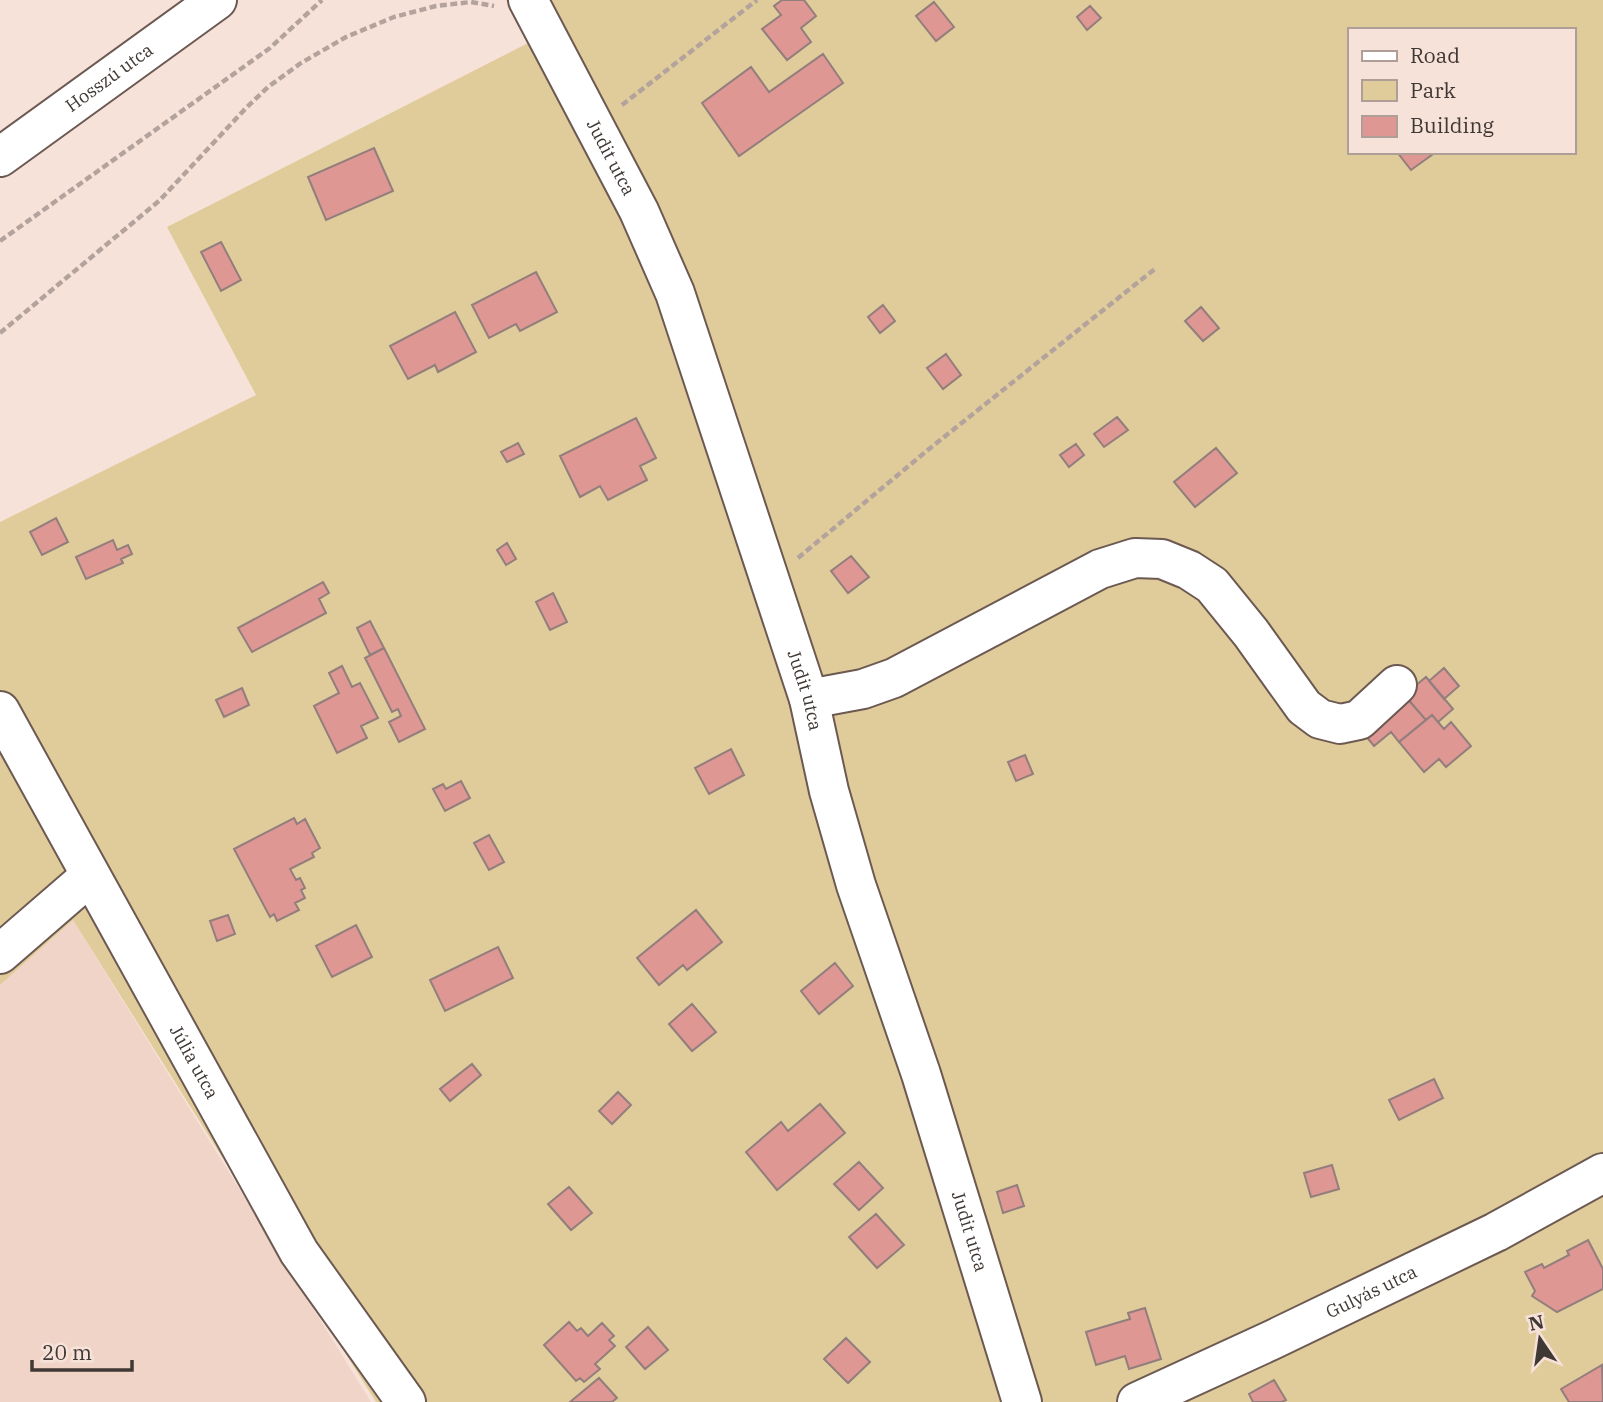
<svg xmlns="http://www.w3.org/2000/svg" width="1603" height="1402" viewBox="0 0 1603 1402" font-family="'IBM Plex Serif',serif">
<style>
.built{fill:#f0d4c8}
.green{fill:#e0cc9a;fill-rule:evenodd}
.building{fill:#de9793;stroke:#927e7c;stroke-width:2}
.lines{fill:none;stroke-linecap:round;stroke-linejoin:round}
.minor-casing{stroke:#6b5952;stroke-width:42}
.path{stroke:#b3a39c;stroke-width:4.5;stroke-dasharray:7 3.5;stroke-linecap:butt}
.minor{stroke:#fff;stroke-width:38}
.labels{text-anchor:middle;stroke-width:5;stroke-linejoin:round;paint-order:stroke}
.street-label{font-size:18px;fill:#403834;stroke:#f7e2d9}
</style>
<rect width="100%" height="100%" fill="#f7e2d9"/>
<!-- built -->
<path class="built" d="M 73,920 L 371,1402 L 0,1402 L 0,985 Z"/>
<!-- green -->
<path class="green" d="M 506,0 L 1603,0 L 1603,1402 L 376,1402 L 73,920 L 0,985 L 0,522 L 256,395 L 167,227 L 530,42 ZM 1349,30 L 1573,30 L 1573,152 L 1349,152 Z"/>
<!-- building -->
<path class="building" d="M 782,0 L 804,0 L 816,16 L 801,28 L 811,42 L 787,60 L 762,29 L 781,15 L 774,6 Z
M 934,2 L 954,27 L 936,41 L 916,16 Z
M 1090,6 L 1101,18 L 1087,30 L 1077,17 Z
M 823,54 L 843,83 L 739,156 L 702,103 L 751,67 L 769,92 Z
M 374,148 L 393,191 L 326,220 L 308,177 Z
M 1397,152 L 1436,152 L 1411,170 Z
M 221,242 L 241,280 L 221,291 L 201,252 Z
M 536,272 L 557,312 L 520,331 L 516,324 L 489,338 L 472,305 Z
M 883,305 L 895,321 L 880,333 L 868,317 Z
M 1201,307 L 1219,328 L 1203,341 L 1185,321 Z
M 455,312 L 476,352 L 438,372 L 435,365 L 408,379 L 390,346 Z
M 946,354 L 961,375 L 943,389 L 927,368 Z
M 1117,417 L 1128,430 L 1104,447 L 1094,434 Z
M 636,418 L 656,458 L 640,466 L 647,480 L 608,500 L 600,486 L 580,497 L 560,456 Z
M 518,443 L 524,454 L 507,462 L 501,452 Z
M 1076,444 L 1084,455 L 1069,467 L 1060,455 Z
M 1216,448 L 1237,473 L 1195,507 L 1174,482 Z
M 56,518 L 68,542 L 42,555 L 30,532 Z
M 113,540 L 117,550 L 128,545 L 132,554 L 121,559 L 123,563 L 86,579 L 76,557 Z
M 507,543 L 516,559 L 506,565 L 497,550 Z
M 851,556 L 869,577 L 848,593 L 831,571 Z
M 323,582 L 329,593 L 319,599 L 326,613 L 252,652 L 238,628 Z
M 553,593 L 567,622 L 550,630 L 536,602 Z
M 370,621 L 384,648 L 370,655 L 357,628 Z
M 384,648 L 425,729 L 399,742 L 389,722 L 401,716 L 398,709 L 392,712 L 365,658 Z
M 342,666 L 352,687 L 360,683 L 378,718 L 361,726 L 367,738 L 337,753 L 314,706 L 339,693 L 329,673 Z
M 1444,668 L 1459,686 L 1444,699 L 1429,681 Z
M 1426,677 L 1453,709 L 1438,722 L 1432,715 L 1426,720 L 1404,695 Z
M 242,688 L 249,705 L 224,717 L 216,700 Z
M 1407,698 L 1426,720 L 1399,742 L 1391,732 L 1374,746 L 1361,730 Z
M 1432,715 L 1444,729 L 1451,722 L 1471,746 L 1446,767 L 1439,759 L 1424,772 L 1399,742 Z
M 731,749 L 744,775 L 709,794 L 695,768 Z
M 1025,755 L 1033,774 L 1016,781 L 1008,762 Z
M 461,781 L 470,798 L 445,811 L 433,789 L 443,784 L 446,789 Z
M 294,818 L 297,824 L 305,819 L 320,848 L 312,853 L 314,857 L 290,869 L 296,880 L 300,878 L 305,888 L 301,890 L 305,898 L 295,903 L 299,910 L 277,921 L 274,914 L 270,917 L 234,849 Z
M 489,835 L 504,862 L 489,870 L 474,843 Z
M 696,910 L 722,942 L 687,970 L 683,965 L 659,985 L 637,958 Z
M 228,915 L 235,934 L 217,941 L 210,921 Z
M 356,925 L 372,957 L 332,977 L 316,946 Z
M 498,947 L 513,978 L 445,1011 L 430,980 Z
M 835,963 L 853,986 L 819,1014 L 801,991 Z
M 692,1004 L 716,1032 L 692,1051 L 669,1024 Z
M 472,1064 L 481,1075 L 450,1101 L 440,1089 Z
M 1434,1079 L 1443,1098 L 1399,1120 L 1389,1100 Z
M 618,1092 L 631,1105 L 612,1124 L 599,1111 Z
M 820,1104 L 845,1133 L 777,1190 L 746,1152 L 781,1122 L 788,1131 Z
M 859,1162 L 883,1188 L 859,1210 L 834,1184 Z
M 1332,1165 L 1339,1189 L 1311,1197 L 1304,1173 Z
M 1017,1185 L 1024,1206 L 1003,1213 L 997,1192 Z
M 569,1187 L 592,1213 L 571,1230 L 548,1204 Z
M 876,1214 L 904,1245 L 877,1268 L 849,1237 Z
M 1588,1240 L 1603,1269 L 1603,1289 L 1557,1312 L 1532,1296 L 1535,1291 L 1525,1272 L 1542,1264 L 1544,1268 L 1569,1255 L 1567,1251 Z
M 1145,1308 L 1161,1359 L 1129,1369 L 1125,1356 L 1096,1365 L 1086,1332 L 1130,1319 L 1128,1313 Z
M 569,1322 L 577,1331 L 581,1328 L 588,1336 L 602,1323 L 614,1336 L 609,1340 L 615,1346 L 595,1364 L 600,1369 L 584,1382 L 580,1378 L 576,1381 L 544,1345 Z
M 648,1327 L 668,1350 L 645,1369 L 626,1347 Z
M 846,1338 L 870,1362 L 848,1383 L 824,1359 Z
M 1602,1365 L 1603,1402 L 1569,1402 L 1561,1389 Z
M 599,1378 L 617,1398 L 612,1402 L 570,1402 Z
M 1274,1380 L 1286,1400 L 1282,1402 L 1253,1402 L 1249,1394 Z"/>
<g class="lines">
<!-- minor casing -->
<g class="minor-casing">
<g id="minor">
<path id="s1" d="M 528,0 L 639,211 L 675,293 L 809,699 L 829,791 L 856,885 L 921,1074 L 1022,1402"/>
<path id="s2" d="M 0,157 L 217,0"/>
<path d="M 809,699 L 863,689 L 894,678 L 1100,569 L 1135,558 L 1162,559 L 1189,570 L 1212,585 L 1251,633 L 1304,707 L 1320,719 L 1340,724 L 1359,720 L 1397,685"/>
<path id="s3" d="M 0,711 L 299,1252 L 406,1402"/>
<path d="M 0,954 L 90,876"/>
<path id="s4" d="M 1137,1402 L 1272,1340 L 1496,1232 L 1603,1173"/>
</g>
</g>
<!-- path -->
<path class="path" d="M 622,105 L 757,0
M 0,241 L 270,48 L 322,0
M 0,333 L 159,201 L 247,107 L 268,87 L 301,63 L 346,37 L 394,17 L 436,6 L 471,2 L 494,6
M 798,558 L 929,449 L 1156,268"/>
<!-- minor -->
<use href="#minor" class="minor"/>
</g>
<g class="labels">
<!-- street labels -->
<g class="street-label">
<text dy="6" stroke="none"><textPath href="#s2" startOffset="135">Hosszú utca</textPath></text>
<text dy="6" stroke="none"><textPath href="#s1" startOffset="178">Judit utca</textPath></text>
<text dy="6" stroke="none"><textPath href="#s1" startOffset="746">Judit utca</textPath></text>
<text dy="6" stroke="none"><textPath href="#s3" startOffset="401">Júlia utca</textPath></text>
<text dy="6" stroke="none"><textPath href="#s1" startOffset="1312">Judit utca</textPath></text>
<text dy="6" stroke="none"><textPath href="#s4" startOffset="259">Gulyás utca</textPath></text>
</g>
</g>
<!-- legend -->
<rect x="1348" y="28" width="228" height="126" fill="#f7e2d9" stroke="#ae9e97" stroke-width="2"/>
<rect x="1362" y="51" width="35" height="10" fill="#ffffff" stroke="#ae9e97" stroke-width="2"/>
<text x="1410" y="63" font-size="21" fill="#403834">Road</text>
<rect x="1362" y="80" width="35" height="21" fill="#e0cc9a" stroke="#ae9e97" stroke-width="2"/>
<text x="1410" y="98" font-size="21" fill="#403834">Park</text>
<rect x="1362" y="116" width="35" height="21" fill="#de9793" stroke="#ae9e97" stroke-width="2"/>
<text x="1410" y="133" font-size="21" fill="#403834">Building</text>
<!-- north arrow -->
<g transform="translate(1540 1339) rotate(347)" stroke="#f7e2d9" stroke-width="5" paint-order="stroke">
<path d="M0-5L12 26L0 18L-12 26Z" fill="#403834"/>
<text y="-10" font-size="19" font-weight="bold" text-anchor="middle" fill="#403834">N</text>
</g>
<!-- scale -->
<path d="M32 1360v10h100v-10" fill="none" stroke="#403834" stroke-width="3.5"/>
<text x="42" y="1360" font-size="21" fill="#403834" stroke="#f7e2d9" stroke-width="5" paint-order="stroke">20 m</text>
</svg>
